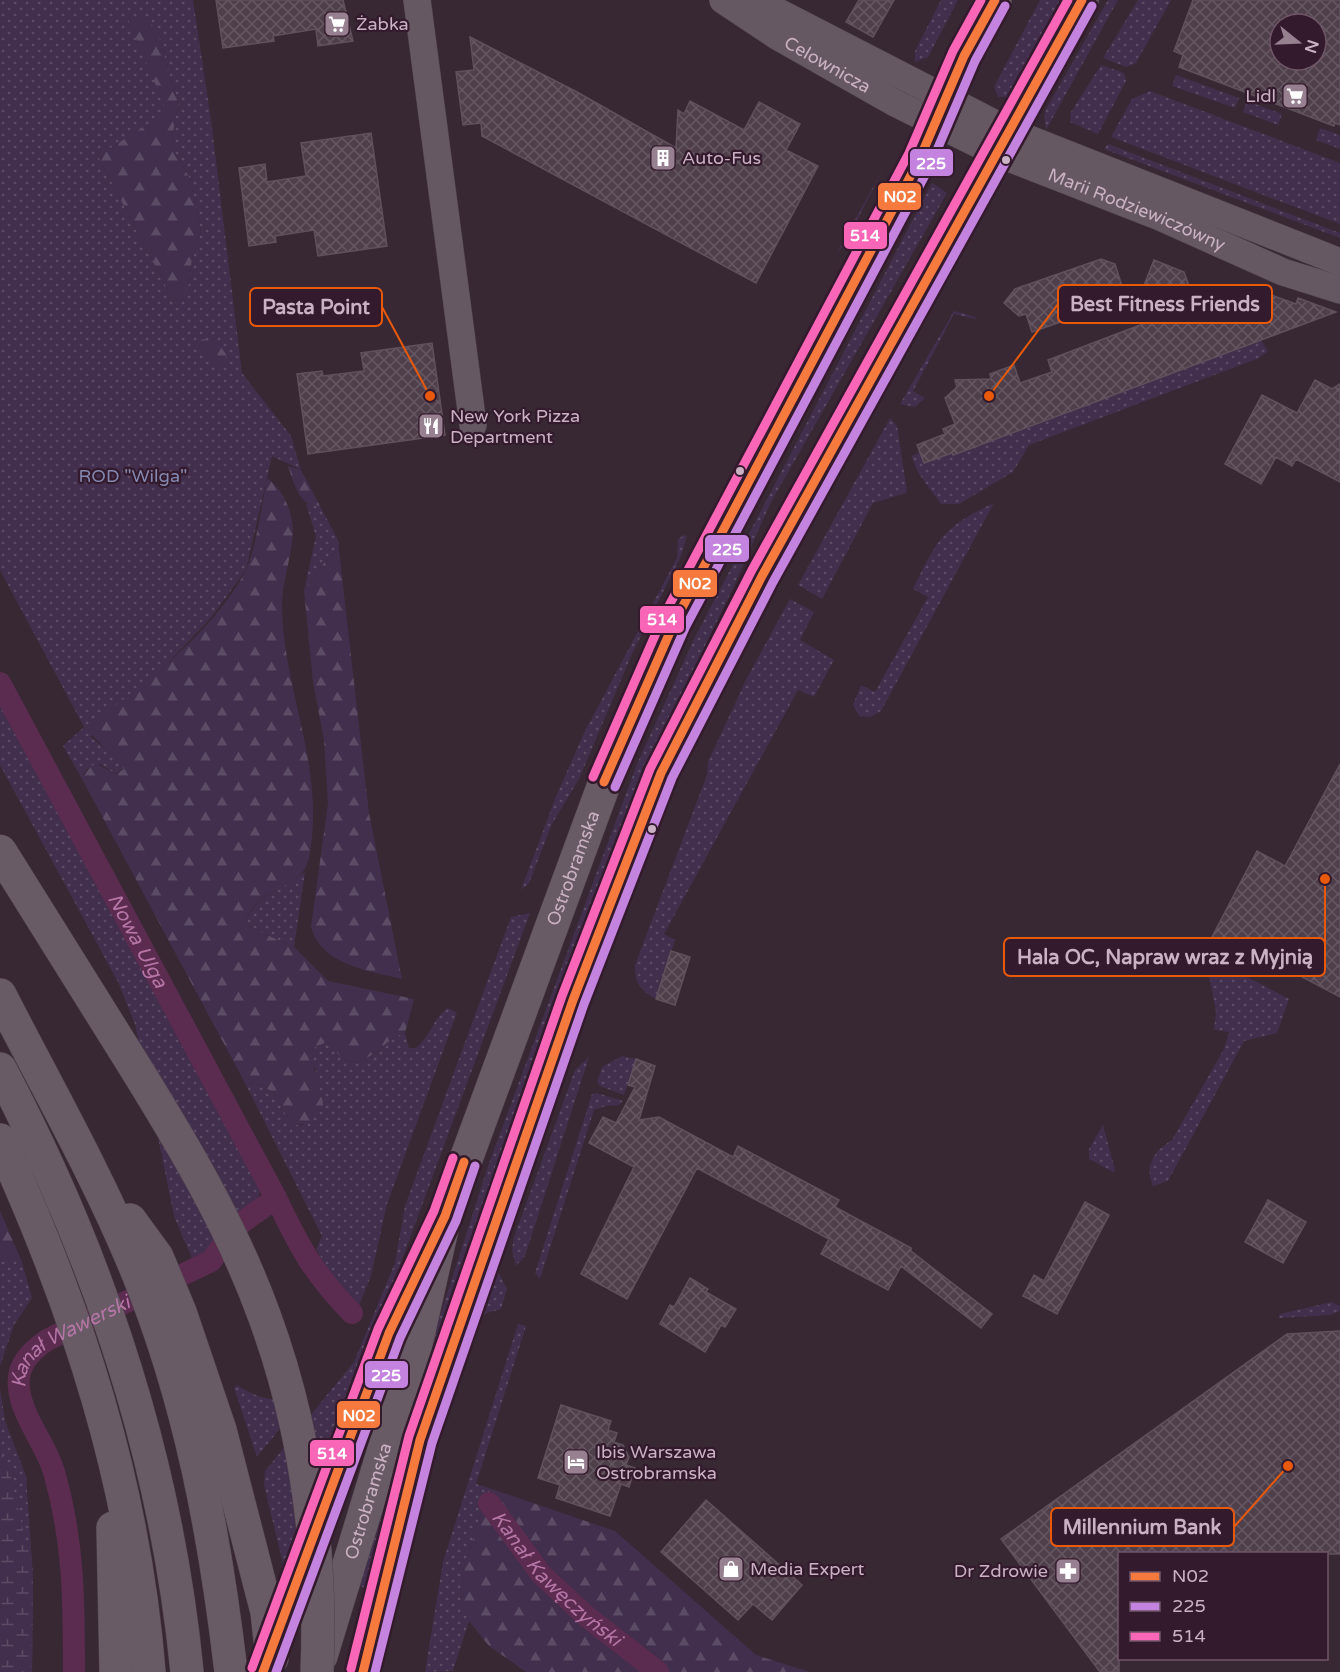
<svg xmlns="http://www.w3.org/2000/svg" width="1340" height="1672" viewBox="0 0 1340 1672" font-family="'Varela Round',sans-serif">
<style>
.grass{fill:url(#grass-dots);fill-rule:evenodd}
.forest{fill:url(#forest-firs)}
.wetland{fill:url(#wetland-marsh)}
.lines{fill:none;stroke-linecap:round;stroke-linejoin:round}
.canal{stroke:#5b2c4f;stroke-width:22}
.building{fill:url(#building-cross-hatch);stroke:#60505b;stroke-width:1.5;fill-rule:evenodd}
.minor-casing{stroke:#51444d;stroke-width:28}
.major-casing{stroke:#52434d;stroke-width:34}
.minor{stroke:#665862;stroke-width:27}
.major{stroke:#685b65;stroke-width:33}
.major-bridge-casing{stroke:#52434d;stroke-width:34;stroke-linecap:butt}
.major-bridge{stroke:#685b65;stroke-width:33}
.bus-1-casing{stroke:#341a2d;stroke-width:14}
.bus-2-casing{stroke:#341a2d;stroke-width:14}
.bus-3-casing{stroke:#341a2d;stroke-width:14}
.bus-1{stroke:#f6793e;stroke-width:9}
.bus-2{stroke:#c483df;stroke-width:9}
.bus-3{stroke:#fa66b7;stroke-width:9}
.bus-dot{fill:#cab1c3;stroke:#341a2d;stroke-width:2}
.labels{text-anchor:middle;stroke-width:4.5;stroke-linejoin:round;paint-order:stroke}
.poi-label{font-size:18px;fill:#cab1c3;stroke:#341a2d;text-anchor:start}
.street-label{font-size:18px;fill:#cab1c3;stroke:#341a2d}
.park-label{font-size:18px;fill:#8489b1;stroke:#341a2d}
.water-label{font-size:20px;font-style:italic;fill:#b575a6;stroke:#341a2d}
.leader{fill:none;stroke:#e8590c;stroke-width:2}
.callout-dot{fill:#e8590c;stroke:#341a2d;stroke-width:2}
.callout{fill:#341a2d;stroke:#e8590c;stroke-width:2}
.callout-label{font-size:20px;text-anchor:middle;font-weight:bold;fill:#cab1c3}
.line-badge{stroke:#341a2d;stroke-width:2}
.badge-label{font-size:16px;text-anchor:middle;font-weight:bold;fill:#fff}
</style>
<defs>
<pattern id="grass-dots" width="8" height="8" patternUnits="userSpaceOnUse" patternTransform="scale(1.5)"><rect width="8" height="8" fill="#412f4d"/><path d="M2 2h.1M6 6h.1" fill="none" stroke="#5b4b65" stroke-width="1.8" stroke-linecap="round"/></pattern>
<pattern id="forest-firs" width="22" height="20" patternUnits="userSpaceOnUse" patternTransform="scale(1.5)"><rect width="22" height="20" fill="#412f4d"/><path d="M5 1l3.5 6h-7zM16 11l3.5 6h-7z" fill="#5b4b65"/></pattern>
<pattern id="wetland-marsh" width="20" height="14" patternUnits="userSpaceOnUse" patternTransform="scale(1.5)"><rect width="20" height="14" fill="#412f4d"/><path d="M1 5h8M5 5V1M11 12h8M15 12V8" fill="none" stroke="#5b4b65"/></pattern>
<pattern id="building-cross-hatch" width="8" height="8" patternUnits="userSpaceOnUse" patternTransform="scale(1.5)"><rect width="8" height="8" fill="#4e3f4a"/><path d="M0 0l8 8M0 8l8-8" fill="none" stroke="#665862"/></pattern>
</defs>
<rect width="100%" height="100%" fill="#382834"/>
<!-- grass -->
<path class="grass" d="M 0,0 L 193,0 L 211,120 L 242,373 L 291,436 L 301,470 L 272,456 L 246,570 L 210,619 L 165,666 L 91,737 L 120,761 L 124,768 L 116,774 L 100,764 L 87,769 L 81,777 L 63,746 L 84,727 L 0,570 ZM 158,34 L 178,103 L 172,139 L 174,151 L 190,179 L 201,231 L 192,259 L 188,288 L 177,308 L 98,156 L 168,112 Z
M 941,0 L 958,0 L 928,57 L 915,62 L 915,51 Z
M 1040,0 L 1068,0 L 1011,97 L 998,97 L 994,87 Z
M 1108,0 L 1118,0 L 1046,130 L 1044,116 L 1046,109 Z
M 1138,0 L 1171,0 L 1136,63 L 1126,67 L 1103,58 Z
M 1101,65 L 1124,73 L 1126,81 L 1098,134 L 1070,122 L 1071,112 Z
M 1176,75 L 1239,98 L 1235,108 L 1172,86 Z
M 1150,91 L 1340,163 L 1340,224 L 1111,137 L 1132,99 Z
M 1247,101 L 1282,114 L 1278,125 L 1243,112 Z
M 1320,128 L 1340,135 L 1340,149 L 1316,140 Z
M 1108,144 L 1340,233 L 1340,238 L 1104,149 Z
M 885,165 L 847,240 L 836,255 Z
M 932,183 L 947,193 L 770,504 L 732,590 L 659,741 L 369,1589 L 360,1586 L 405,1439 L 401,1437 L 489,1163 L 637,764 L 694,639 Z
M 954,311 L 976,317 L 975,319 L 954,314 L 913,391 L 925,398 L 915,407 L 900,404 Z
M 1261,340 L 1268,351 L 1259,358 L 1029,445 L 1013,472 L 959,504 L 941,504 L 919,474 L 911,456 L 927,450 L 931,461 Z
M 890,418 L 897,426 L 907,491 L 906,493 L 873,503 L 822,599 L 798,585 Z
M 994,503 L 881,711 L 870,717 L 859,716 L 853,705 L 861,685 L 875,692 L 928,597 L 913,589 C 938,538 943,527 994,503 Z
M 306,504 L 320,506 L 338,540 L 339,551 L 329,556 L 304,591 L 316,536 Z
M 684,535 L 687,536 L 681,556 L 632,654 L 579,779 L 552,824 L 529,883 L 521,890 L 555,799 L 584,733 L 677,558 L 678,539 Z
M 790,599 L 814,612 L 800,640 L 834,660 L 814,697 L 798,690 L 664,934 L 675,940 L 656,999 C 641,991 634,983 635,965 L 707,775 L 708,762 L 746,680 Z
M 0,698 L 170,1023 L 236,1145 L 262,1186 C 257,1211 215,1250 193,1261 L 174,1216 L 135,1024 L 118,982 L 0,765 Z
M 305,872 L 294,947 L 251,928 L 245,919 L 259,901 Z
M 530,913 L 363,1365 L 358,1363 L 284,1568 L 264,1485 L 265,1471 L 354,1362 L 395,1263 L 405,1206 L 511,917 Z
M 1205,955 L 1289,999 L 1277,1033 L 1244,1041 L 1168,1181 L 1153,1186 C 1144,1165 1154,1151 1172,1140 L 1224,1049 L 1229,1032 L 1214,1030 L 1216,1012 Z
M 448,1008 L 457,1013 L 387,1204 L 371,1276 L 358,1308 L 338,1287 L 316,1249 L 322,1236 L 245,1083 C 279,1084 275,1104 294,1125 L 303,1125 L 316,1070 L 310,1059 L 313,1048 L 327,1042 C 335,1047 339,1057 347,1061 C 368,1069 386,1037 405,1033 L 409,1048 L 416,1048 C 431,1036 434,1016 448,1008 Z
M 622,1056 L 636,1059 L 624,1095 L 600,1086 L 597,1082 L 602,1067 Z
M 589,1057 L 525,1256 L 516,1266 L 512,1250 L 514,1237 L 575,1070 Z
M 597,1093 L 623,1101 L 619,1105 L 606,1106 L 594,1110 L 540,1279 L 535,1273 L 592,1094 Z
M 1103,1125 L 1115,1170 L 1113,1172 L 1089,1159 L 1089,1149 Z
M 0,1262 L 22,1262 L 32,1298 L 14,1325 L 0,1366 Z
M 494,1264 L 507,1289 L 501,1309 L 487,1313 L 478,1320 Z
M 1332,1302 L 1340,1306 L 1340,1311 L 1330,1315 L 1279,1318 L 1279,1315 L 1284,1313 Z
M 518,1324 L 526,1326 L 476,1484 L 489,1488 L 463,1570 L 461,1604 L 469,1621 L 453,1670 L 455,1671 L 425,1672 L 443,1562 Z
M 237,1385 C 264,1402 276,1402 306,1396 L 257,1457 L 234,1388 Z
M 0,1388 L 5,1421 L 26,1476 L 33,1575 L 32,1672 L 0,1672 Z"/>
<!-- forest -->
<path class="forest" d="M 127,17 L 149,21 L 158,34 L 178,103 L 172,139 L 174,151 L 190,179 L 201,231 L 192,259 L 188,288 L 177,308 L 98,156 L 167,112 Z
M 204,339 L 219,345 L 226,354 L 225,365 L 218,373 L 196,342 Z
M 288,466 L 301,470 L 320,506 C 299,508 294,482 288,466 Z
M 267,478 C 286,491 296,520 292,543 C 289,564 281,589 282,611 C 285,695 326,771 309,858 C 304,883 276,887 259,901 C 254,906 249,913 245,919 L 251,928 L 294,947 L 328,981 L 414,999 L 405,1033 C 386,1037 367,1069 347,1061 C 338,1057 335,1047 327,1042 L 313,1048 C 309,1063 321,1086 323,1105 C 315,1117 310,1125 294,1125 C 275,1104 279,1084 245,1083 L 81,777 L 95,763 L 116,774 L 124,769 L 85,727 C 140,689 213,632 245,572 C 256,550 262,503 267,478 Z
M 339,551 L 369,813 L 402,979 C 369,971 321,965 311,927 L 328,803 L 324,740 L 313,682 L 304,591 L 329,556 Z
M 0,1211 L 22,1262 L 0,1262 Z
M 489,1488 L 615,1531 L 756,1655 L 810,1672 L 526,1672 L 489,1646 L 469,1621 L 461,1604 L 463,1570 Z"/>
<!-- wetland -->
<path class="wetland" d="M 0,1451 L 10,1472 L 33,1575 L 32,1672 L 0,1672 Z"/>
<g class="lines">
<!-- canal -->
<g class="canal">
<path id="s1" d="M 0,683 L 276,1198 C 300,1248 313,1273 352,1313"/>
<path id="s2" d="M 489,1503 L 541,1574 L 586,1616 L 658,1672"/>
<path id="s3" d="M 74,1672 C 74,1601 74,1542 54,1472 C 46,1444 22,1418 19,1388 C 16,1366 30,1352 47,1340 L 211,1261 L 237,1226 L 276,1198"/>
</g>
</g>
<!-- building -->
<path class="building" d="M 216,0 L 343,0 L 353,41 L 318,46 L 316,29 L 273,36 L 274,41 L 223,48 Z
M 859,0 L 894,0 L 873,37 L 846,22 Z
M 1193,0 L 1340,0 L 1340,125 L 1335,123 L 1334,126 L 1179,67 L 1183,55 L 1174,51 ZM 1280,24 L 1316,24 L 1316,60 L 1280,60 Z
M 470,37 L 577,92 L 676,148 L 678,110 L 684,114 L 690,101 L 744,130 L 759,102 L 800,124 L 786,150 L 818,166 L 756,283 L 482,136 L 481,123 L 463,125 L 456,72 L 474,70 Z
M 371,133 L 387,246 L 318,256 L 314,230 L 275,236 L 276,242 L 249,246 L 239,168 L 265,164 L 267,182 L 306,176 L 301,143 Z
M 1101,259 L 1115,264 L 1126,299 L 1032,332 L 1026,314 L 1019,316 L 1004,303 L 1015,289 Z
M 1154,260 L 1184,272 L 1196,305 L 1238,291 L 1243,293 L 1255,289 L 1296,304 L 1298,298 L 1336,312 L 953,455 L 952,453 L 924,463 L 917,445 L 945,434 L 943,429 L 955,424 L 945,398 L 957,387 L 955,380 L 991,379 L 990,374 L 1014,365 L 1020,383 L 1052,372 L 1048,360 L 1164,316 L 1154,289 L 1141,293 Z
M 432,343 L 445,435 L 308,454 L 297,374 L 322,371 L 323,376 L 364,371 L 361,353 Z
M 1315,380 L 1332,389 L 1340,384 L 1340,482 L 1296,459 L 1292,466 L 1276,457 L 1261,484 L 1225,464 L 1262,395 L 1297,413 Z
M 1340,764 L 1340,997 L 1270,960 L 1266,967 L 1212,937 L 1257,851 L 1285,866 Z
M 671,951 L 690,957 L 675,1005 L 656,999 Z
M 636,1059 L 655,1066 L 639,1120 L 659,1117 L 733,1157 L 738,1146 L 839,1200 L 835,1207 L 911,1248 L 911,1251 L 992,1314 L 981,1328 L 901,1266 L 888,1290 L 821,1254 L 829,1239 L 697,1168 L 627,1299 L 581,1274 L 634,1167 L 589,1143 L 603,1117 L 616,1123 L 635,1087 L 628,1085 Z
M 1268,1200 L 1306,1222 L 1283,1263 L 1245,1242 Z
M 1085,1202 L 1109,1215 L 1057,1314 L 1023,1296 L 1034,1275 L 1044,1281 Z
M 690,1278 L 708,1289 L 706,1292 L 736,1309 L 725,1327 L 721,1325 L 705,1352 L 660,1324 L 670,1305 L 674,1307 Z
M 1340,1331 L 1340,1554 L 1119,1554 L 1119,1672 L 1100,1672 L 1001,1539 L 1287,1334 Z
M 561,1405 L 611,1421 L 608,1430 L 617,1433 L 614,1442 L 623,1445 L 629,1457 L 626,1465 L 635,1468 L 629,1487 L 621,1484 L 610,1516 L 556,1498 L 560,1485 L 538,1478 Z
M 706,1500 L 802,1585 L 772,1620 L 753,1604 L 738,1620 L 661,1552 Z"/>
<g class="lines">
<!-- minor casing -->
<g class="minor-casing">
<g id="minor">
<path d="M 417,0 L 473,425"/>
<path id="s4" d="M 723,0 L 777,36 L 897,104 L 996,153 L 1160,217 L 1283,272 L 1340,290"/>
<path d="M 755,0 L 1009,131 L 1340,262"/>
</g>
</g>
<!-- major casing -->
<g class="major-casing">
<g id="major">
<path d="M 0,995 C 47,1087 98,1176 137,1271 C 190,1400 215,1535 231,1672"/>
<path d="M 0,1069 C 100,1259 166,1457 187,1672"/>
<path d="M 0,1140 C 78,1311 134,1484 149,1672"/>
<path d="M 130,1220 L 157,1257 L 180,1312 L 220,1430 L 267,1612 L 272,1658"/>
<path d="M 113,1528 L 116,1672"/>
<path d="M 311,1547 L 389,1333 L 422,1263"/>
<path id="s5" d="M 321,1656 L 415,1348 L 445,1216 L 613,760 L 674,623 L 920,158 L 964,56 L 995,0"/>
<path d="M 363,1672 L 420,1440 L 447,1359 L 573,1000 L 661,773 L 762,576 L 1082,0"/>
</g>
</g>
<!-- minor -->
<use href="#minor" class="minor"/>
<!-- major -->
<use href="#major" class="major"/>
<!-- major-bridge casing -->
<g class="major-bridge-casing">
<path id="major-bridge" d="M 0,851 C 44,921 87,990 130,1059 C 181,1141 231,1224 264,1315 C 306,1429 322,1551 317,1672
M 263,1672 L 310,1551"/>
</g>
<!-- major-bridge -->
<use href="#major-bridge" class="major-bridge"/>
<!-- bus-1 casing -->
<g class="bus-1-casing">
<path id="bus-1" d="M 604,782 L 674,623 L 920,158 L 964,56 L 995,0
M 263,1672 L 389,1333 L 445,1216 L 464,1162
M 363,1672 L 420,1440 L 573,1000 L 661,773 L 762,576 L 1082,0"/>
</g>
<!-- bus-2 casing -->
<g class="bus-2-casing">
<path id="bus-2" d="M 615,787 L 685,628 L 931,164 L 975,61 L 1005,6
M 276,1672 L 400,1338 L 456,1221 L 475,1166
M 375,1672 L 432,1443 L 584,1004 L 672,778 L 773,582 L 1092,6"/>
</g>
<!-- bus-3 casing -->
<g class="bus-3-casing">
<path id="bus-3" d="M 593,777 L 663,617 L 909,153 L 953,51 L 981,0
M 252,1668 L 378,1329 L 434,1211 L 453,1158
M 351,1669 L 409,1436 L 562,996 L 650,769 L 752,570 L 1068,0"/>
</g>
<!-- bus-1 -->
<use href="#bus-1" class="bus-1"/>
<!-- bus-2 -->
<use href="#bus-2" class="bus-2"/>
<!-- bus-3 -->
<use href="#bus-3" class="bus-3"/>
</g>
<!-- icons -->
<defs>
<g id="supermarket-square" transform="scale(1.35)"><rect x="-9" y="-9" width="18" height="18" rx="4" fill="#978191" stroke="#341a2d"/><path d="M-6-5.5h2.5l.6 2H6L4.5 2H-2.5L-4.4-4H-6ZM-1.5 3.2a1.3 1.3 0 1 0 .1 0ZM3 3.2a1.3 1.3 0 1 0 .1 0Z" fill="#fff"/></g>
<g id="building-square" transform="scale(1.35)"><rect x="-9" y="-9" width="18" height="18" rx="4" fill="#978191" stroke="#341a2d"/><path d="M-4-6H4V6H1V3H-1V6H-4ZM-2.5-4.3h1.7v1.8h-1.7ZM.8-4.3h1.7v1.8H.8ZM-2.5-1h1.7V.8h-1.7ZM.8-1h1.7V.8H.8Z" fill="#fff"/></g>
<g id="restaurant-square" transform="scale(1.35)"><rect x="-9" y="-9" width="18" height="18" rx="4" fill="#978191" stroke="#341a2d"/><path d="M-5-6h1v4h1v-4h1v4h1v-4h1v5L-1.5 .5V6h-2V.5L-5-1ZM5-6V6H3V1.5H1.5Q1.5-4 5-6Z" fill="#fff"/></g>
<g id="hotel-square" transform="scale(1.35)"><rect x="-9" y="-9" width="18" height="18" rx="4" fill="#978191" stroke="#341a2d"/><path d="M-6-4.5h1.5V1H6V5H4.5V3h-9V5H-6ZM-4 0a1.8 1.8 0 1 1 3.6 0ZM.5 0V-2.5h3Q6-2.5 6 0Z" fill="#fff"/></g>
<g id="shop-square" transform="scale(1.35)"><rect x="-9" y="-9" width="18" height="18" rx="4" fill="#978191" stroke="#341a2d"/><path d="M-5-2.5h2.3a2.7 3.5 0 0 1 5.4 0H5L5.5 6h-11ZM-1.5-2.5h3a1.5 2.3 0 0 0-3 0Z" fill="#fff"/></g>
<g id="pharmacy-square" transform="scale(1.35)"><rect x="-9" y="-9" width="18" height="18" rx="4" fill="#978191" stroke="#341a2d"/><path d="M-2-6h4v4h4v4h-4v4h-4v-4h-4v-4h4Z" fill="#fff"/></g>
</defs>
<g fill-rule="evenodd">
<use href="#supermarket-square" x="337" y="24"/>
<use href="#supermarket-square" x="1295" y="96"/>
<use href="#building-square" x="663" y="158"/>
<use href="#restaurant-square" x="431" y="426"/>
<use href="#hotel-square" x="576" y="1462"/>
<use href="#shop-square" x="731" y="1569"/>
<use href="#pharmacy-square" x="1068" y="1571"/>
</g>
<!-- markers -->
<g class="bus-dot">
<circle cx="1006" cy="160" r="5"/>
<circle cx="740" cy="471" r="5"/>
<circle cx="652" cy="829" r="5"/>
</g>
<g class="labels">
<!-- poi labels -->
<g class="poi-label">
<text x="356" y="30">Żabka</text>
<text x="1276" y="102" text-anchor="end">Lidl</text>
<text x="682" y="164">Auto-Fus</text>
<text x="450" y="422">New York Pizza<tspan x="450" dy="21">Department</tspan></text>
<text x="596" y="1458">Ibis Warszawa<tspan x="596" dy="21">Ostrobramska</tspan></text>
<text x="750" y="1575">Media Expert</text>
<text x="1048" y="1577" text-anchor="end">Dr Zdrowie</text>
</g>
<!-- street labels -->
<g class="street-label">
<text dy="6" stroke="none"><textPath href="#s4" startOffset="123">Celownicza</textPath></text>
<text dy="6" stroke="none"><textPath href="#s4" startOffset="465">Marii Rodziewiczówny</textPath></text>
<text dy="6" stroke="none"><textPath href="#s5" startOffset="828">Ostrobramska</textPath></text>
<text dy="6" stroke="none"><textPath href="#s5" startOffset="162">Ostrobramska</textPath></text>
</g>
<!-- park labels -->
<g class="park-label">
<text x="133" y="482">ROD "Wilga"</text>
</g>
<!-- water labels -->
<g class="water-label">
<text dy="7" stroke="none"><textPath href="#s1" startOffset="292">Nowa Ulga</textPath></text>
<text dy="7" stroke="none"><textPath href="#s3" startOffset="368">Kanał Wawerski</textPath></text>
<text dy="7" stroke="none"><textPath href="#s2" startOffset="102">Kanał Kawęczyński</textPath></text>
</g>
</g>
<!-- callouts -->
<path class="leader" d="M989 396L1058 304M430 396L382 307M1325 879L1325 957M1288 1466L1234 1527"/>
<g class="callout-dot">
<circle cx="989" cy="396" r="6"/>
<circle cx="430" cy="396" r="6"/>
<circle cx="1325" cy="879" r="6"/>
<circle cx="1288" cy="1466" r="6"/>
</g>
<g class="callout">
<rect x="1058" y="285" width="214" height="38" rx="6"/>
<rect x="250" y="288" width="132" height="38" rx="6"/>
<rect x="1004" y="938" width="321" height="38" rx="6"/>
<rect x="1051" y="1508" width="183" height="38" rx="6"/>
</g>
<g class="callout-label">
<text x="1165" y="311">Best Fitness Friends</text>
<text x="316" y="314">Pasta Point</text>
<text x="1165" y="964">Hala OC, Napraw wraz z Myjnią</text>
<text x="1142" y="1534">Millennium Bank</text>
</g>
<g class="line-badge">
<rect x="909" y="148" width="45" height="29" rx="6" fill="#c483df"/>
<rect x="877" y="182" width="45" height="29" rx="6" fill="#f6793e"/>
<rect x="843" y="221" width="45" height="29" rx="6" fill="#fa66b7"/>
<rect x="704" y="534" width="46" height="29" rx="6" fill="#c483df"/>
<rect x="672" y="569" width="46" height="29" rx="6" fill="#f6793e"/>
<rect x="639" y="605" width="46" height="29" rx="6" fill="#fa66b7"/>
<rect x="364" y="1360" width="45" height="29" rx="6" fill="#c483df"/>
<rect x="336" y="1400" width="45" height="29" rx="6" fill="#f6793e"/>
<rect x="309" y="1439" width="46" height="28" rx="6" fill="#fa66b7"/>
</g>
<g class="badge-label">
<text x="931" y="169">225</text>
<text x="900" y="202">N02</text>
<text x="865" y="241">514</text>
<text x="727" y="555">225</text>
<text x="695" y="589">N02</text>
<text x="662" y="625">514</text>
<text x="386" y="1381">225</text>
<text x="359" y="1421">N02</text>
<text x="332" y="1459">514</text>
</g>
<!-- legend -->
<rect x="1118" y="1552" width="210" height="108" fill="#341a2d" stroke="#705669" stroke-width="1.5"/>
<rect x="1130" y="1572" width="30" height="9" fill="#f6793e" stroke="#705669" stroke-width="1.5"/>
<text x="1172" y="1582" font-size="18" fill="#cab1c3">N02</text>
<rect x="1130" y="1602" width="30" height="9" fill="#c483df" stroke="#705669" stroke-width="1.5"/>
<text x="1172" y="1612" font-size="18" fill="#cab1c3">225</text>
<rect x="1130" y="1632" width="30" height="9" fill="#fa66b7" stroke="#705669" stroke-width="1.5"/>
<text x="1172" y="1642" font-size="18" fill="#cab1c3">514</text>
<!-- north arrow -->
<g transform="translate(1298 42) rotate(108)"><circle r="28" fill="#341a2d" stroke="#705669" stroke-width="1.5"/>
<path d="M0-4.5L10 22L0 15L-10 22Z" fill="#978191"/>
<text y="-9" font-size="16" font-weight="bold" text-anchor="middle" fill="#cab1c3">N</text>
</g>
</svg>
